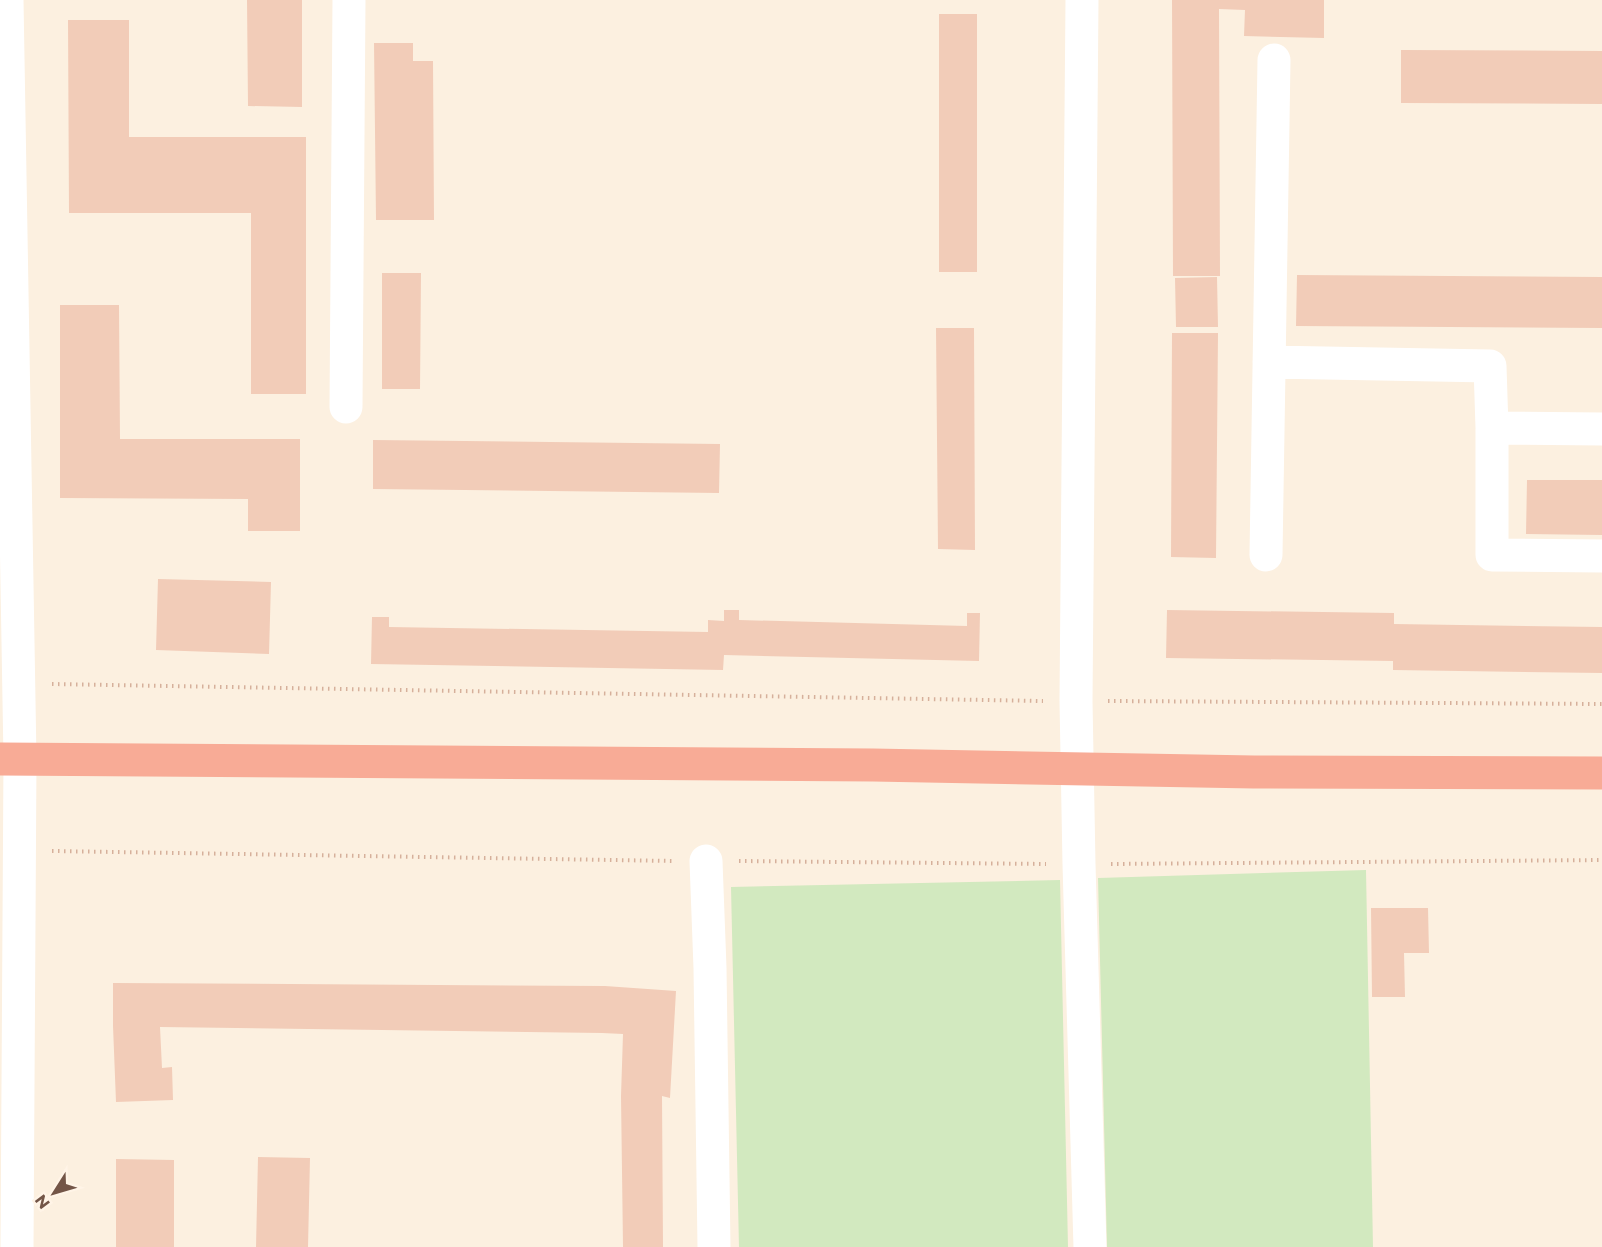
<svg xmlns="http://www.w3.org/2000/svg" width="1602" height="1247" viewBox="0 0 1602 1247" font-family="Montserrat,sans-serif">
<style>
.green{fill:#d2e9bf}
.building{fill:#f2ccb8}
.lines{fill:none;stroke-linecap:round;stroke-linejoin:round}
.path{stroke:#d6b09b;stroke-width:4;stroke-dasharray:1.5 4.5;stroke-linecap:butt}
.minor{stroke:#fff;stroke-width:33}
.highway{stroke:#f8ab96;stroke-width:33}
</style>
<rect width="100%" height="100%" fill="#fcf0e0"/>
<!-- green -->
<path class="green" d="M 1366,870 L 1373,1247 L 1107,1247 L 1098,878 Z
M 1060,880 L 1068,1247 L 739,1247 L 731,887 Z"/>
<!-- building -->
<path class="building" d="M 247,0 L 302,0 L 302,107 L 248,106 Z
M 1172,0 L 1324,0 L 1324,38 L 1244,36 L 1245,10 L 1219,9 L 1220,276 L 1173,276 Z
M 939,14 L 977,14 L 977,272 L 939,272 Z
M 68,20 L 129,20 L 129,137 L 306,137 L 306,394 L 251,394 L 251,213 L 69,213 Z
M 374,43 L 413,43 L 413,61 L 433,61 L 434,220 L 376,220 Z
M 1401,50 L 1602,51 L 1602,104 L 1401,103 Z
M 382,273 L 421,273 L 420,389 L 382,389 Z
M 1297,275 L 1602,277 L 1602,328 L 1296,326 Z
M 1217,277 L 1218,327 L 1176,327 L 1175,278 Z
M 60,305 L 119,305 L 120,439 L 300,439 L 300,531 L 248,531 L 248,499 L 60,498 Z
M 936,328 L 974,328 L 975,550 L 938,549 Z
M 1172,333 L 1218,333 L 1216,558 L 1171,557 Z
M 373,440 L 720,444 L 719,493 L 373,489 Z
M 1527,480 L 1602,480 L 1602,535 L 1526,534 Z
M 158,579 L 271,582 L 269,654 L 156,650 Z
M 724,610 L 739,610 L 739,620 L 967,626 L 967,613 L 980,613 L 979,661 L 724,655 L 723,670 L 371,664 L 372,617 L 389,617 L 389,627 L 708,632 L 708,620 L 724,621 Z
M 1167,610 L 1394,613 L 1394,624 L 1602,627 L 1602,673 L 1393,670 L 1393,661 L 1166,658 Z
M 1371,908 L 1428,908 L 1429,953 L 1404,953 L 1405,997 L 1372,997 Z
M 113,983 L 605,986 L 676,991 L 670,1098 L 662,1096 L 663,1247 L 623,1247 L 621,1096 L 623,1034 L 602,1033 L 160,1027 L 162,1068 L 172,1067 L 173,1100 L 116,1102 L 113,1026 Z
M 258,1157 L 310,1158 L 308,1247 L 256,1247 Z
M 116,1159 L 174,1160 L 174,1247 L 116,1247 Z"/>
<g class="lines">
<!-- path -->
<path class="path" d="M 52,684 L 1043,701
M 1108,701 L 1602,704
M 52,851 L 674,861
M 739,861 L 1046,864
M 1111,864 L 1602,860"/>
<!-- minor -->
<path class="minor" d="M 7,0 L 20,759 L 17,1247
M 1082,0 L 1076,701 L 1079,864 L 1090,1247
M 1269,362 L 1490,366 L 1492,428 L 1492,555 L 1602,556
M 346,407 L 349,0
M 1492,428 L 1602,429
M 1266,555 L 1274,60
M 706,861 L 710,968 L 714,1247"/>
<!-- highway -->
<path class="highway" d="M 0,759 L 873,765 L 1254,772 L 1602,773"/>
</g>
<!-- north arrow -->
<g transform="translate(54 1193) rotate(233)" stroke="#fff4e7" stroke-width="4.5" paint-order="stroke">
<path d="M0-4.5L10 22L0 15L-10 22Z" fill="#735547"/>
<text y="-9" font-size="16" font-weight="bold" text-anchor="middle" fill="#735547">N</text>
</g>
</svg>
